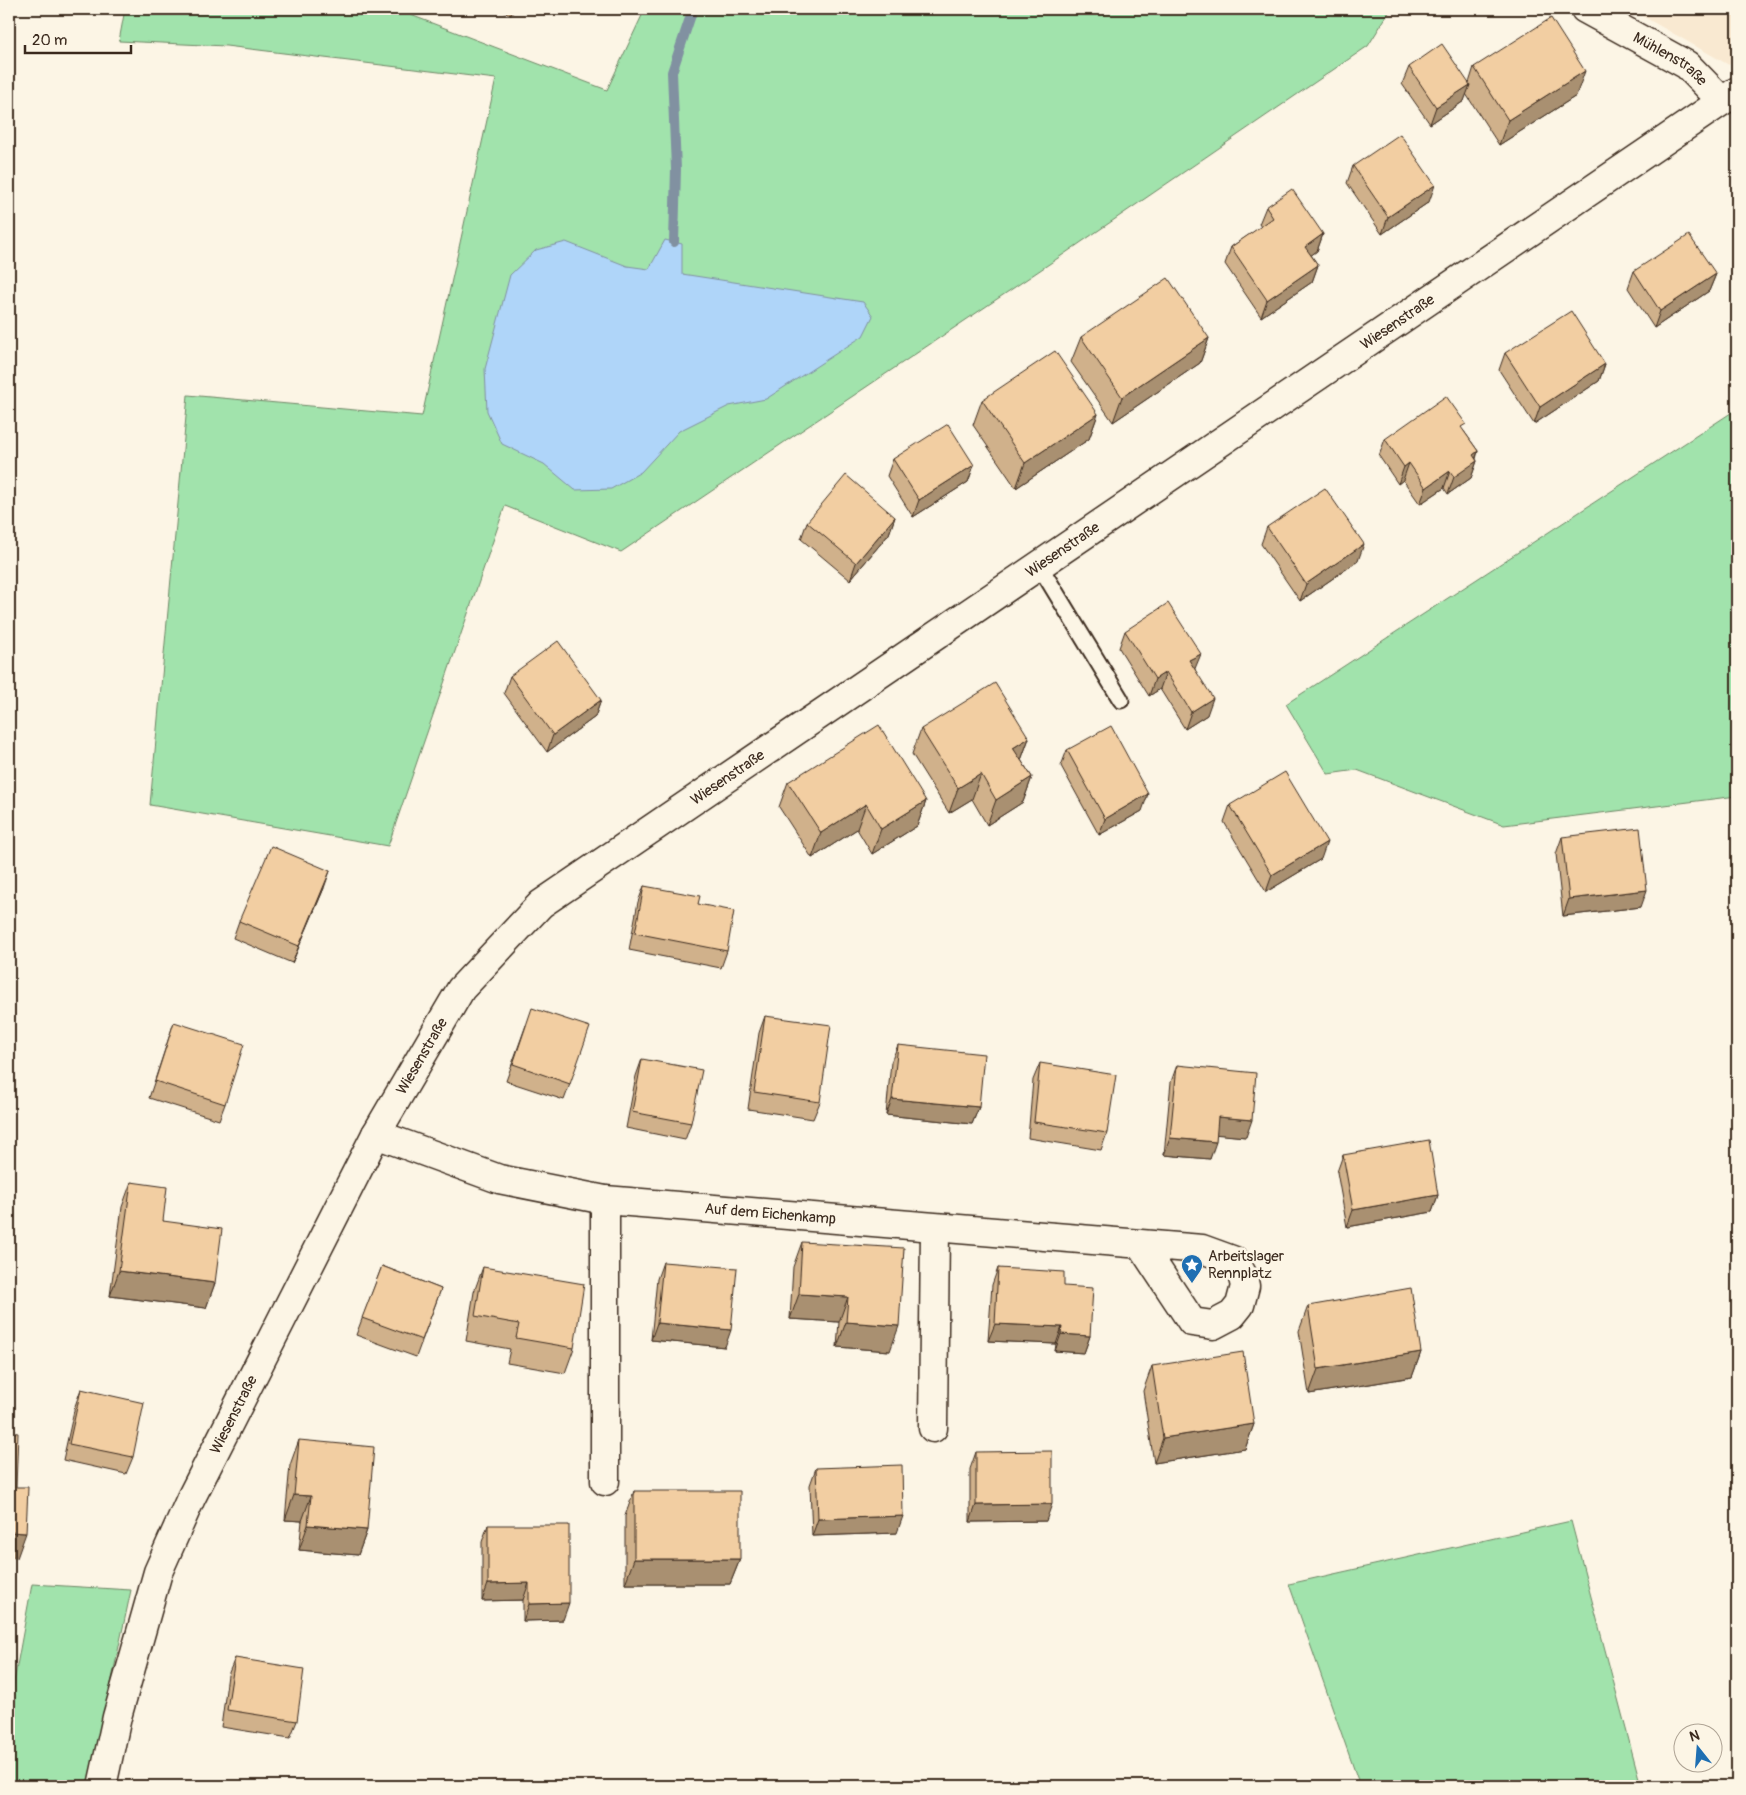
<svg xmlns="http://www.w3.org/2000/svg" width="1746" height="1795" viewBox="0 0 1746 1795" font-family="Pangolin,sans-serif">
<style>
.built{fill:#f9e9d1}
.green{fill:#a1e3ac;stroke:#6e8665}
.water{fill:#afd5f9;stroke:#8191a1}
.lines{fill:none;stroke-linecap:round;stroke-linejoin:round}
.stream{stroke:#8191a1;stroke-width:10}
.lane-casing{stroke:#3b2a1e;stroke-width:19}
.street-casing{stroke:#3b2a1e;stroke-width:31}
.lane{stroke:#fcf5e5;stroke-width:15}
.street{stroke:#fcf5e5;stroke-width:28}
.wall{fill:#d0b18b;stroke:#3b2a1e}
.shaded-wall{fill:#a99071;stroke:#3b2a1e}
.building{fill:#f2cea2;stroke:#3b2a1e}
.labels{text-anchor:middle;stroke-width:5;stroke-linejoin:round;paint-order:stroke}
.street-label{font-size:15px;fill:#3b2a1e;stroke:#fcf5e5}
.poi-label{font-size:15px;fill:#3b2a1e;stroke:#fcf5e5;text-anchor:start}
</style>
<rect width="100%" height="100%" fill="#fcf5e5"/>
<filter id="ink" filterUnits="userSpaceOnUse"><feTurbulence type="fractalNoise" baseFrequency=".02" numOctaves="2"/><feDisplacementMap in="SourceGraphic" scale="10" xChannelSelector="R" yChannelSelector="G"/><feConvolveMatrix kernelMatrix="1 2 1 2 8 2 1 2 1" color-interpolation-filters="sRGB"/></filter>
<g filter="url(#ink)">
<!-- built -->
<path class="built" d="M 1630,9 L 1737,9 L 1737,59 L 1729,65 Z"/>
<!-- green -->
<path class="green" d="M 125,9 L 395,9 L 607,90 L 645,9 L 1391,9 L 1368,46 L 1064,254 L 621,552 L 505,506 L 388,846 L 150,805 L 188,395 L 422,416 L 496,79 L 226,46 L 119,41 Z
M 1737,409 L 1737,796 L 1504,825 L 1357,770 L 1328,774 L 1286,704 Z
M 1571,1521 L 1641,1786 L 1360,1786 L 1289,1584 Z
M 32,1584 L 131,1590 L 89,1786 L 9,1786 L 9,1709 Z"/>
<!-- water -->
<path class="water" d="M 665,240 L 682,244 L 682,274 L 863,302 L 873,316 L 863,336 L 766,399 L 729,406 L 679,431 L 641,472 L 611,489 L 575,490 L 544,464 L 502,444 L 487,411 L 485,369 L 510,275 L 536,250 L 566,242 L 627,266 L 649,269 Z"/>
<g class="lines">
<!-- stream -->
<path class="stream" d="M 674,242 L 676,169 L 672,72 L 693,9"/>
<!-- lane casing -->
<g class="lane-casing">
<path id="lane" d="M 1039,565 L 1121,700"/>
</g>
<!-- street casing -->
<g class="street-casing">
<g id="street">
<path id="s1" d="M 1585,9 L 1687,65 L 1722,101"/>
<path id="s2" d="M 376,1134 L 499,1179 L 605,1200 L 1202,1249 L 1235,1261 L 1242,1274 L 1245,1286 L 1240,1305 L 1232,1315 L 1213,1325 L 1192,1322 L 1141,1245"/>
<path d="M 933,1428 L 935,1228"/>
<path d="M 605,1481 L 605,1200"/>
<path id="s3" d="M 102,1786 L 117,1717 L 158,1572 L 191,1498 L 376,1134 L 461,989 L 541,904 L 1737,91"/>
</g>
</g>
<!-- lane -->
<use href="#lane" class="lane"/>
<!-- street -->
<use href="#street" class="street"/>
</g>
<!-- wall -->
<path class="wall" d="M 499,9 L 514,9 L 511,15 Z
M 1409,67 L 1469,83 L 1474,67 L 1576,96 L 1499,145 L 1466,94 L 1464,101 L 1430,124 L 1402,84 Z
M 1353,166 L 1429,202 L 1382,234 L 1347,183 Z
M 1266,207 L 1323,234 L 1317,251 L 1311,255 L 1318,265 L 1312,282 L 1261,317 L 1225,264 L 1231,247 L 1261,227 L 1259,224 Z
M 1634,271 L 1716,274 L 1709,291 L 1654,328 L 1628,288 Z
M 1081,337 L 1209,338 L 1200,363 L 1113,422 L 1071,362 Z
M 1505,353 L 1605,364 L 1599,381 L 1534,424 L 1499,370 Z
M 982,400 L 1098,414 L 1089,439 L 1016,488 L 973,425 Z
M 1463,430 L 1478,451 L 1476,459 L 1477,461 L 1471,478 L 1448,494 L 1444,488 L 1420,504 L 1403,480 L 1398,484 L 1379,456 L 1385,439 Z
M 893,459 L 974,465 L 968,482 L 913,517 L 887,476 Z
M 895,517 L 889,534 L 850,580 L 801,539 L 807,522 Z
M 1267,527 L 1358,561 L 1300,601 L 1261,544 Z
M 1125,631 L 1195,669 L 1207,715 L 1185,729 L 1160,689 L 1149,696 L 1119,648 Z
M 510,676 L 601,700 L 595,717 L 547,752 L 504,693 Z
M 921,729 L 1029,738 L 1021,760 L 1032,777 L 1023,802 L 987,825 L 972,799 L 949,813 L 912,754 Z
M 1067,750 L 1142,811 L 1099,835 L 1061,766 Z
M 788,782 L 926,801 L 917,826 L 872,854 L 857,829 L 812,858 L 779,807 Z
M 1230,805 L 1321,859 L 1266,892 L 1224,822 Z
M 1562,837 L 1641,907 L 1563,916 L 1556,854 Z
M 644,886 L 698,904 L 727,951 L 721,968 L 629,950 L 638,902 Z
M 324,888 L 292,963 L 233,938 L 239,921 Z
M 765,1016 L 820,1102 L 813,1119 L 748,1109 L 759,1033 Z
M 174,1022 L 225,1104 L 219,1120 L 149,1098 Z
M 526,1025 L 570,1084 L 564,1100 L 506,1081 Z
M 898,1045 L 979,1107 L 972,1124 L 886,1115 L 891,1062 Z
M 642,1059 L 691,1123 L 685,1140 L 626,1128 L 636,1076 Z
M 1040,1063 L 1107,1133 L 1101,1150 L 1028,1138 L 1033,1080 Z
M 1177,1065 L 1246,1137 L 1216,1134 L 1210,1159 L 1164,1155 L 1171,1082 Z
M 1343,1155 L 1438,1195 L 1432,1212 L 1347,1227 L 1337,1172 Z
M 131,1182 L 215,1283 L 206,1308 L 110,1296 L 122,1207 Z
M 802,1242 L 890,1351 L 837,1347 L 839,1322 L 790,1319 L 793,1267 Z
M 663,1262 L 725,1347 L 651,1340 L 657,1279 Z
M 382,1266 L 441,1289 L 416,1357 L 356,1335 Z
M 483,1267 L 574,1348 L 565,1373 L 507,1363 L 510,1349 L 466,1341 L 474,1292 Z
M 998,1268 L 1064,1286 L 1090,1336 L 1084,1353 L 1055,1351 L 1056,1344 L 988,1341 L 992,1285 Z
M 1308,1306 L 1421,1352 L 1412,1377 L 1309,1394 L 1299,1331 Z
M 1152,1366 L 1254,1424 L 1245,1449 L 1154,1463 L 1143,1391 Z
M 81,1389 L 133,1457 L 126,1474 L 63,1460 L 75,1406 Z
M 299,1440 L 367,1530 L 358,1555 L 299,1550 L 302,1521 L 285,1520 L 290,1465 Z
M 976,1452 L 1046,1521 L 970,1522 L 970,1469 Z
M 816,1468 L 897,1533 L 812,1536 L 810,1485 Z
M 634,1491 L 740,1559 L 730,1584 L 625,1584 L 625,1516 Z
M 488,1525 L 563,1620 L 523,1621 L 523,1600 L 482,1601 L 482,1542 Z
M 235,1658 L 297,1721 L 290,1738 L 221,1727 L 228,1675 Z"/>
<!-- shaded-wall -->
<path class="shaded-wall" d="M 1585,71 L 1576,96 L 1499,145 L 1508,120 Z
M 1470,85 L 1464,101 L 1430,124 L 1436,107 Z
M 1435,185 L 1429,202 L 1382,234 L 1388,217 Z
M 1323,234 L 1317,251 L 1299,264 L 1305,247 Z
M 1318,265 L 1312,282 L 1261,317 L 1267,300 Z
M 1716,274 L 1709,291 L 1654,328 L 1660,311 Z
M 1209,338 L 1200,363 L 1113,422 L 1122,397 Z
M 1605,364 L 1599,381 L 1534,424 L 1540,407 Z
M 1098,414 L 1089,439 L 1016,488 L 1025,463 Z
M 1478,451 L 1474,463 L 1477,461 L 1471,478 L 1448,494 L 1454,477 L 1473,455 Z
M 1409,463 L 1403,480 L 1398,484 L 1404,467 Z
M 974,465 L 968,482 L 913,517 L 919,500 Z
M 1450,471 L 1444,488 L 1420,504 L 1426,488 Z
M 895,517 L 889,534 L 850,580 L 856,563 Z
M 1364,544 L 1358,561 L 1300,601 L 1306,584 Z
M 1201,654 L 1194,671 L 1189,660 Z
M 1166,672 L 1160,689 L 1149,696 L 1155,679 Z
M 1213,698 L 1207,715 L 1185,729 L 1191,712 Z
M 601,700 L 595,717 L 547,752 L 553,735 Z
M 1029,738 L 1020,763 L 1013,748 Z
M 981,774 L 972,799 L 949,813 L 958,788 Z
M 1032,777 L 1023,802 L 987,825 L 996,800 Z
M 1148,794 L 1142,811 L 1099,835 L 1105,819 Z
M 926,801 L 917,826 L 872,854 L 881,829 Z
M 866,804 L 857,829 L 812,858 L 821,833 Z
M 1327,842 L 1321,859 L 1266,892 L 1272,875 Z
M 330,871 L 324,888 L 292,963 L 299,946 Z
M 1647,890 L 1641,907 L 1563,916 L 1569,899 Z
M 892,1099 L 979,1107 L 972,1124 L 886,1115 Z
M 1218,1117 L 1252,1120 L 1246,1137 L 1212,1134 Z
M 1170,1138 L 1216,1142 L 1210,1159 L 1164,1155 Z
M 1438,1195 L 1432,1212 L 1347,1227 L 1353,1210 Z
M 119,1271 L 215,1283 L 206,1308 L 110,1296 Z
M 799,1294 L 848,1297 L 839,1322 L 790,1319 Z
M 846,1322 L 899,1326 L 890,1351 L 837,1347 Z
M 657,1323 L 731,1330 L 725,1347 L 651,1340 Z
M 995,1324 L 1062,1327 L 1056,1344 L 988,1341 Z
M 1061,1334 L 1090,1336 L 1084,1353 L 1055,1351 Z
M 1421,1352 L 1412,1377 L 1309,1394 L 1318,1369 Z
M 1254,1424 L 1245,1449 L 1154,1463 L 1163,1438 Z
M 294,1495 L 311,1496 L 302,1521 L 285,1520 Z
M 1052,1504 L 1046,1521 L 970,1522 L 976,1505 Z
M 903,1516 L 897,1533 L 812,1536 L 818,1519 Z
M 308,1525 L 367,1530 L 358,1555 L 299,1550 Z
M 9,1532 L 26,1533 L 17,1558 L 9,1557 Z
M 634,1559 L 740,1559 L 730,1584 L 625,1584 Z
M 529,1583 L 523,1600 L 482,1601 L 488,1584 Z
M 569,1603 L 563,1620 L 523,1621 L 529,1604 Z"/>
<!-- building -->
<path class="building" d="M 1551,18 L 1585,71 L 1508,120 L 1474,67 Z
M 1442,44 L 1470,85 L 1436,107 L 1409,67 Z
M 1400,134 L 1435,185 L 1388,217 L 1353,166 Z
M 1292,189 L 1323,234 L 1305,247 L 1318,265 L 1267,300 L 1231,247 L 1273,218 L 1266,207 Z
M 1689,235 L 1716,274 L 1660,311 L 1634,271 Z
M 1168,278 L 1209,338 L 1122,397 L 1081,337 Z
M 1571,311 L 1605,364 L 1540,407 L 1505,353 Z
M 1055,351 L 1098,414 L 1025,463 L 982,400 Z
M 1446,396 L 1466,424 L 1461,427 L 1478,451 L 1473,455 L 1477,461 L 1454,477 L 1450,471 L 1426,488 L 1409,463 L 1404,467 L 1385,439 Z
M 948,424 L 974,465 L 919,500 L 893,459 Z
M 846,475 L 895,517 L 856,563 L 807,522 Z
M 1325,488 L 1364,544 L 1306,584 L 1267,527 Z
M 1168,603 L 1201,654 L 1189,660 L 1213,698 L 1191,712 L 1166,672 L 1155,679 L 1125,631 Z
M 558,641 L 601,700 L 553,735 L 510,676 Z
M 995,683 L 1029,738 L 1013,748 L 1032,777 L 996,800 L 981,774 L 958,788 L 921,729 Z
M 879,725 L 926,801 L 881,829 L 866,804 L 821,833 L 788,782 Z
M 1111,726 L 1148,794 L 1105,819 L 1067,750 Z
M 1285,772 L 1327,842 L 1272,875 L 1230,805 Z
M 1640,828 L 1647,890 L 1569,899 L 1562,837 Z
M 271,846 L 330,871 L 299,946 L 239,921 Z
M 644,886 L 700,896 L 698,904 L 734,911 L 727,951 L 635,933 Z
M 532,1008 L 590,1027 L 570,1084 L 513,1064 Z
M 765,1016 L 831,1025 L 820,1102 L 754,1092 Z
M 174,1022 L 244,1044 L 225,1104 L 155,1081 Z
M 898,1045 L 984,1054 L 979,1107 L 892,1099 Z
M 642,1059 L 702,1070 L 691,1123 L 632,1112 Z
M 1040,1063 L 1116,1075 L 1107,1133 L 1034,1122 Z
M 1177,1065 L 1256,1073 L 1252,1120 L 1218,1117 L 1216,1142 L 1170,1138 Z
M 1429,1140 L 1438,1195 L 1353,1210 L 1343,1155 Z
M 131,1182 L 167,1187 L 163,1221 L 222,1229 L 215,1283 L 119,1271 Z
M 802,1242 L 904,1248 L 899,1326 L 846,1322 L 848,1297 L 799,1294 Z
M 663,1262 L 737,1268 L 731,1330 L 657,1323 Z
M 382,1266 L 441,1289 L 422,1340 L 362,1318 Z
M 483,1267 L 584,1284 L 574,1348 L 516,1338 L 519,1324 L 475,1316 Z
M 998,1268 L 1064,1272 L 1064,1286 L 1093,1288 L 1090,1336 L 1061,1334 L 1062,1327 L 995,1324 Z
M 1411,1288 L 1421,1352 L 1318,1369 L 1308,1306 Z
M 1243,1352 L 1254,1424 L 1163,1438 L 1152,1366 Z
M 81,1389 L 144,1403 L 133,1457 L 69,1444 Z
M 9,1432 L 18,1433 L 16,1487 L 28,1487 L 26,1533 L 9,1532 Z
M 299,1440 L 374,1447 L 367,1530 L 308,1525 L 311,1496 L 294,1495 Z
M 1052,1451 L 1052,1504 L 976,1505 L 976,1452 Z
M 902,1465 L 903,1516 L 818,1519 L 816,1468 Z
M 634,1491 L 740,1491 L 740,1559 L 634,1559 Z
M 488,1525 L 569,1525 L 569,1603 L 529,1604 L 529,1583 L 488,1584 Z
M 235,1658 L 304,1669 L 297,1721 L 227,1710 Z"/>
</g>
<!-- icons -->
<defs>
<g id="sight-pin" transform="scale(1.125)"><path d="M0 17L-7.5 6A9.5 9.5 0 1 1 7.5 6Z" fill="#1f6fb2" stroke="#fcf5e5"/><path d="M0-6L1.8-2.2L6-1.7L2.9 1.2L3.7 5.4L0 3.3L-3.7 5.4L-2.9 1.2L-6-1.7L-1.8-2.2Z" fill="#fff"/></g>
</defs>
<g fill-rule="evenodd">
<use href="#sight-pin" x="1192" y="1265"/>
</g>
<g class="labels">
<!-- street labels -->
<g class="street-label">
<text dy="5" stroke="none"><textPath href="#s1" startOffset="99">Mühlenstraße</textPath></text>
<text dy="5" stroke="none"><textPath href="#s3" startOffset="2031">Wiesenstraße</textPath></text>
<text dy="5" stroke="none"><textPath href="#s3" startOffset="1626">Wiesenstraße</textPath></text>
<text dy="5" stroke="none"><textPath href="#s3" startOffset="1221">Wiesenstraße</textPath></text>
<text dy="5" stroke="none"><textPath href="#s3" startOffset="801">Wiesenstraße</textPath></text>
<text dy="5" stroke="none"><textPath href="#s2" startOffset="405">Auf dem Eichenkamp</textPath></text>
<text dy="5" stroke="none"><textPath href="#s3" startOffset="396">Wiesenstraße</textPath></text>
</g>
<!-- poi labels -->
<g class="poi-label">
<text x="1208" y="1261">Arbeitslager<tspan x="1208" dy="17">Rennplatz</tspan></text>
</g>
</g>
<!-- margin -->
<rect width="1746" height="1795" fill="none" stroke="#fcf5e5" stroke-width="30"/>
<rect x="15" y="15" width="1716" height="1765" fill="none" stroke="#3b2a1e" stroke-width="2" filter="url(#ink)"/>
<!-- north arrow -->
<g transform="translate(1698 1748) rotate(343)"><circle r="24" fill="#fcf5e5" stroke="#afa495"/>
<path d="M0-4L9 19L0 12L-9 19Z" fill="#1f6fb2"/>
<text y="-8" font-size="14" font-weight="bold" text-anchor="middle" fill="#3b2a1e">N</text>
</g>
<!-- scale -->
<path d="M25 45v8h106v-8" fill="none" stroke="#3b2a1e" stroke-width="2.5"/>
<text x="32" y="45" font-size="15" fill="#3b2a1e" stroke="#fcf5e5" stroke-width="4" paint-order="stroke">20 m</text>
</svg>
